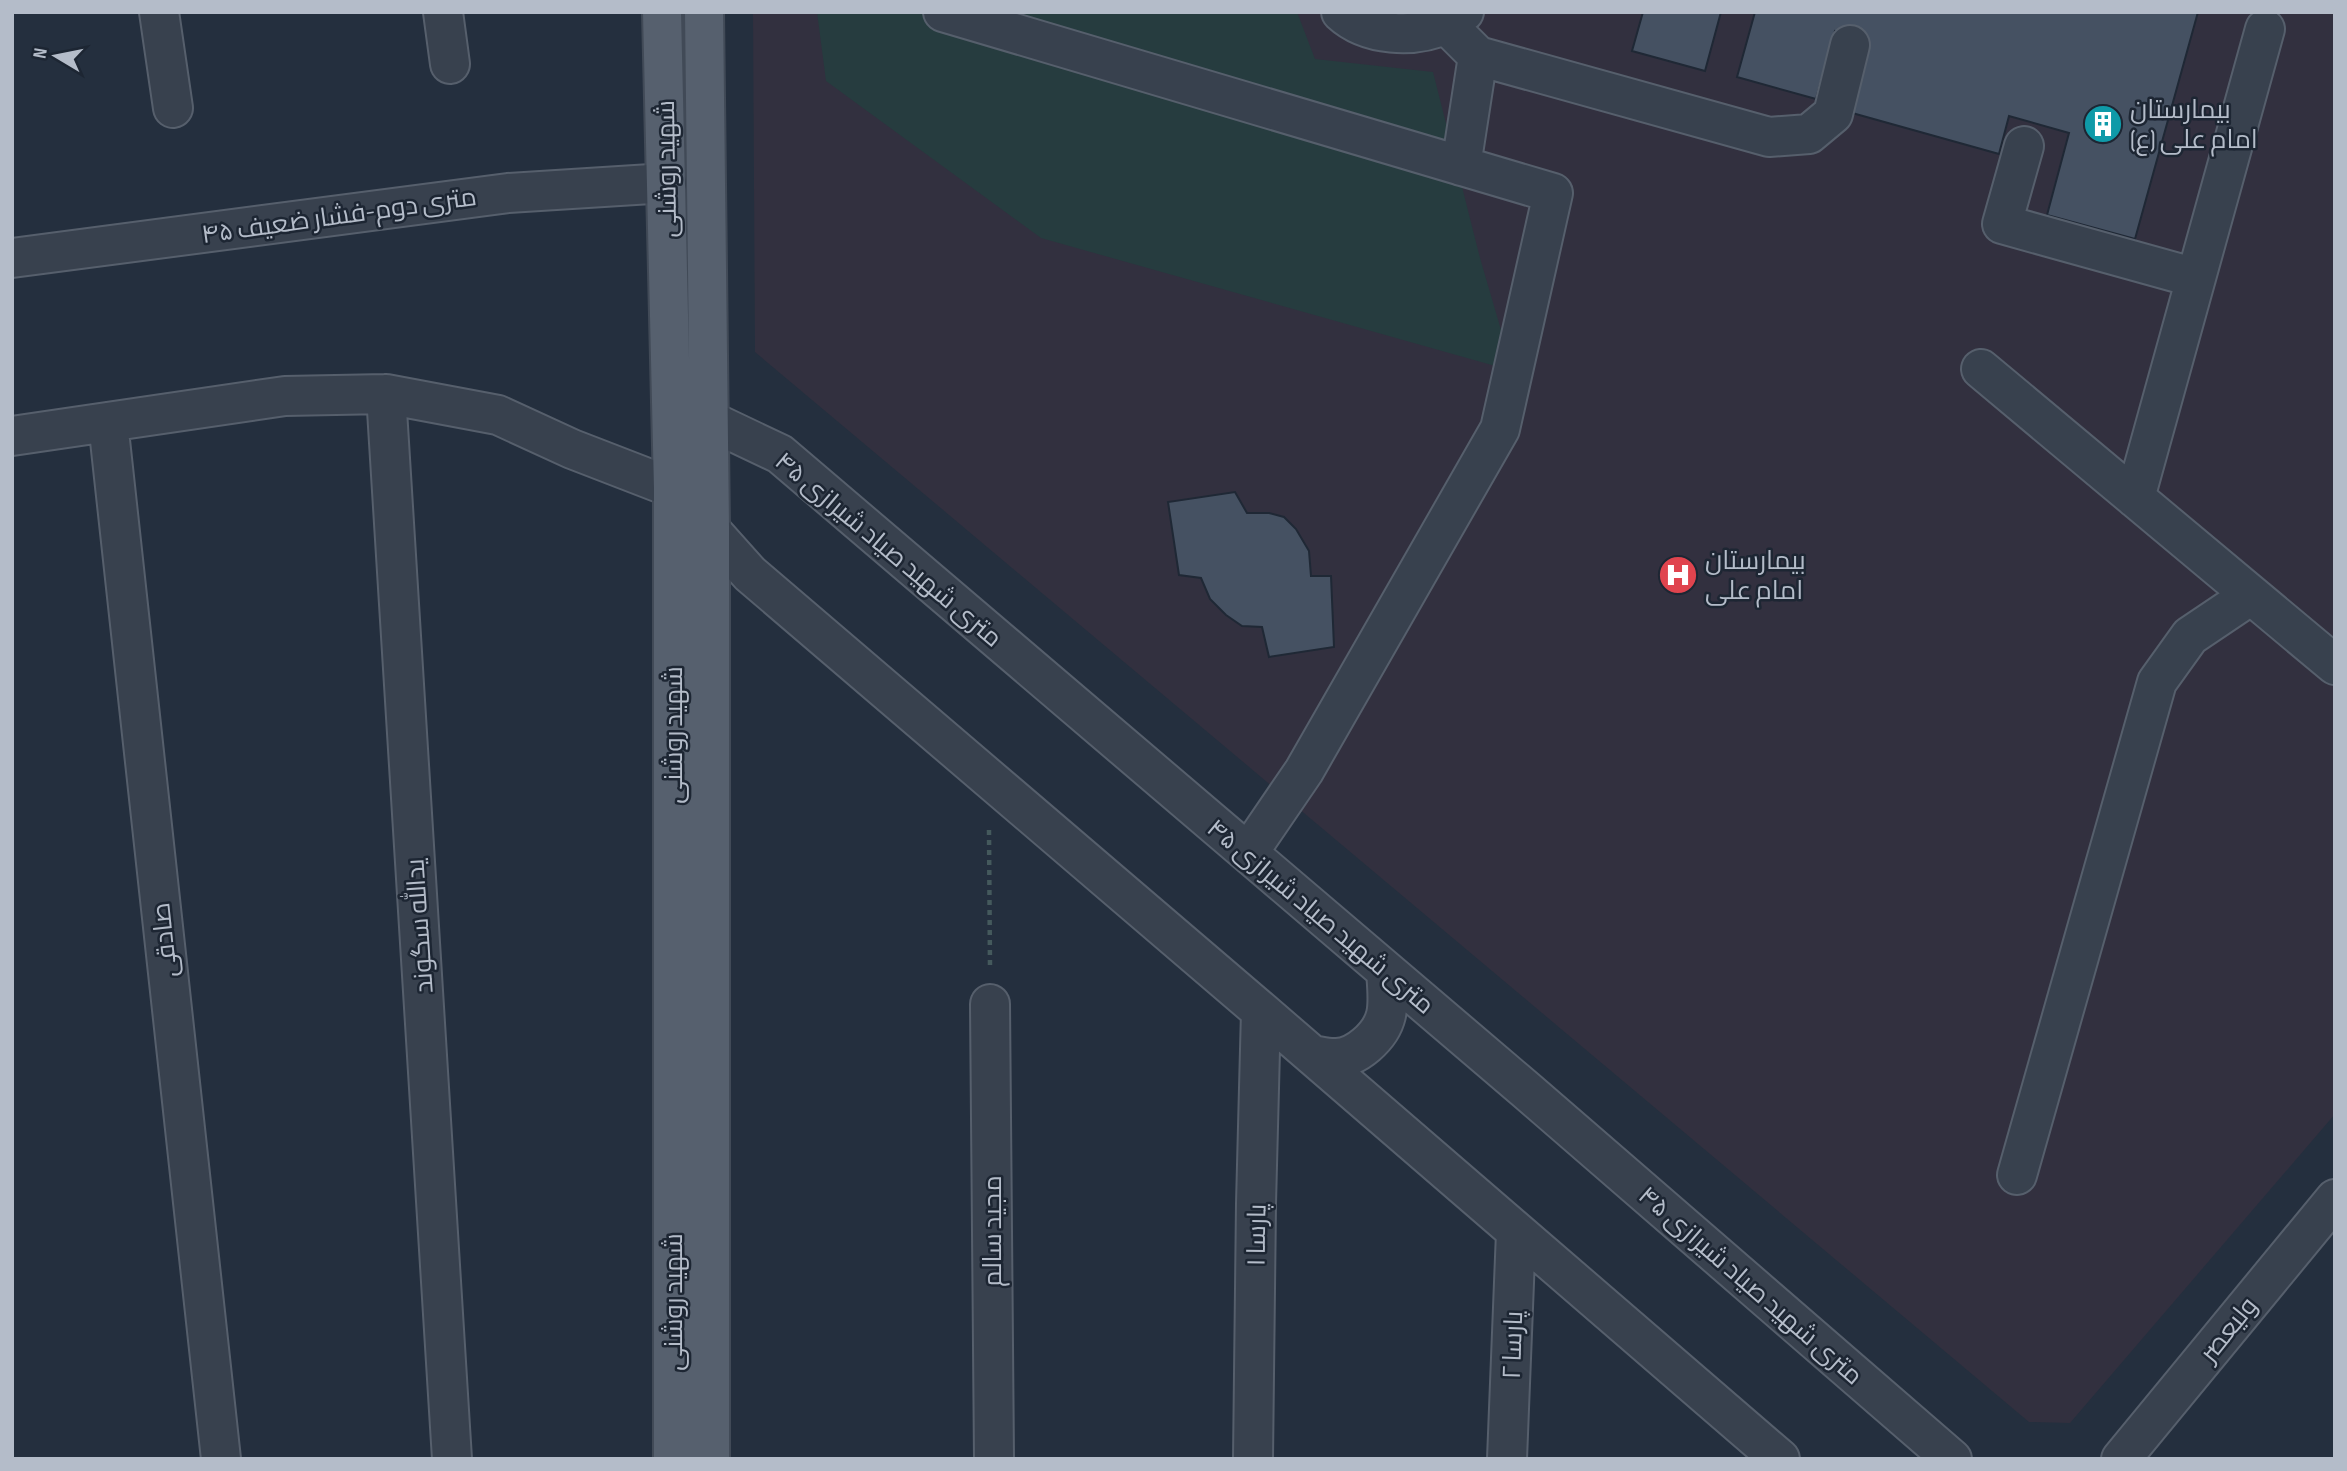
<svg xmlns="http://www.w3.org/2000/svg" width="2347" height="1471" viewBox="0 0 2347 1471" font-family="'Sofia Sans Condensed',Cairo,sans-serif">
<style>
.medical{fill:#32303f}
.green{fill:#263c3f}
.building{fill:#455162;stroke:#1f2835;stroke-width:2}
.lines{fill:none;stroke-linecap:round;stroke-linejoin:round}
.minor-casing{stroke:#565f6c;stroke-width:42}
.major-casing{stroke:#414a57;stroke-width:42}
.path{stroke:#44595c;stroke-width:4.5;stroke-dasharray:5 5;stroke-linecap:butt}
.minor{stroke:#38414e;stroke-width:38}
.major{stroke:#56606e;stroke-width:38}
.labels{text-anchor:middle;stroke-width:5;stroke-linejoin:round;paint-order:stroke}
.poi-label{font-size:26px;fill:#b4bcc9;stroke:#1d2633;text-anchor:start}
.street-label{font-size:26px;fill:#b4bcc9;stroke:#1d2633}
</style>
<rect width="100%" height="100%" fill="#242f3e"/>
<!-- medical -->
<path class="medical" d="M 753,12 L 2335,12 L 2335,1114 L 2070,1423 L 2029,1422 L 755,352 Z"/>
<!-- green -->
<path class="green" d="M 817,12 L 1297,12 L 1315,59 L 1433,72 L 1480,258 L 1513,371 L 1041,238 L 826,81 Z"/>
<!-- building -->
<path class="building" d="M 1643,12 L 1721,12 L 1705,71 L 1632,51 Z
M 1755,12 L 2198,12 L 2135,239 L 2047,215 L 2069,133 L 2009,116 L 1999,154 L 1845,111 L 1865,39 L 1835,31 L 1816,99 L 1737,77 Z
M 1235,492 L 1247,513 L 1269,513 L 1284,517 L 1296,529 L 1309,551 L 1311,576 L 1331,576 L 1334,647 L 1269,657 L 1262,627 L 1242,626 L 1226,615 L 1210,599 L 1201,578 L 1179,575 L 1168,502 Z"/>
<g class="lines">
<!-- minor casing -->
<g class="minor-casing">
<path id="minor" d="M 159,12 L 173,108
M 443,12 L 450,64
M 943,12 L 1553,193 L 1500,429 L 1304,771 L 1248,853
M 1341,12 C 1367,36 1414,39 1446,24 C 1452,22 1458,16 1464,12
M 1446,24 L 1478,56 L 1461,166
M 1478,56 L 1769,137 L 1809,134 L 1833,114 L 1850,45
M 2024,146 L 2002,224 L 2196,278
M 12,258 L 508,193 L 667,183
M 1981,369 L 2335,665
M 386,394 L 452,1459
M 681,407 L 780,454 L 1526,1090 L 1952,1459
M 108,422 L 221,1459
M 12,436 L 285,396 L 386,394 L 498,415 L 572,449 L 673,488 L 750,574 L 1261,1011 L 1780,1459
M 2135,498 L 2265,29
M 990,1004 L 994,1459
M 1312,1055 C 1319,1056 1327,1058 1334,1058 C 1356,1059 1381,1036 1386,1015 C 1389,1002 1387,985 1386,971
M 2017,1175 L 2157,682 L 2190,636 L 2251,595
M 1253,1459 L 1256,1204 L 1261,1011
M 1507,1459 L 1516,1232
M 2121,1459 L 2335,1199"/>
</g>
<!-- major casing -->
<g class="major-casing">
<path id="major" d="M 662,12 L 673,488 L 673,1459
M 704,12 L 710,527 L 710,1459"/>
</g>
<!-- path -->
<path class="path" d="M 989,830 L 990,968"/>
<!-- minor -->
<use href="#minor" class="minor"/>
<!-- major -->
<use href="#major" class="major"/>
</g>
<!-- icons -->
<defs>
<g id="building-disc" transform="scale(2.0125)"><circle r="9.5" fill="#0f9aa8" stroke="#1d2633"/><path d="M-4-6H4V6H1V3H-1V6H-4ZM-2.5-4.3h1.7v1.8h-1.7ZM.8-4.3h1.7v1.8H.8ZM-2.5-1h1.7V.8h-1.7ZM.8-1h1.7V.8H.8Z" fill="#fff"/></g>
<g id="hospital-disc" transform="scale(2.0125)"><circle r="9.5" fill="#e0444e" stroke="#1d2633"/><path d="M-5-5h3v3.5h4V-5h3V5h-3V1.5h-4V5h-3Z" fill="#fff"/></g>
</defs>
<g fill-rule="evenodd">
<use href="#building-disc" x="2103" y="124"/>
<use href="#hospital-disc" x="1678" y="575"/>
</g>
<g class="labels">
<!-- poi labels -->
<g class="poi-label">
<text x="2130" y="118">بیمارستان<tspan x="2130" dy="30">امام علی (ع)</tspan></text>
<text x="1705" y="569">بیمارستان<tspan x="1705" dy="30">امام علی</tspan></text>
</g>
<!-- street labels -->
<g class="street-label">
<text transform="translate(666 169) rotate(-91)" y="9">شهید روشنی</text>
<text transform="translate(339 215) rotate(-8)" y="9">۴۵ متری دوم-فشار ضعیف</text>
<text transform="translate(889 549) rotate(40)" y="9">۴۵ متری شهید صیاد شیرازی</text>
<text transform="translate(673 735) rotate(-90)" y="9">شهید روشنی</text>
<text transform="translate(1321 916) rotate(40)" y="9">۴۵ متری شهید صیاد شیرازی</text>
<text transform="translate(419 926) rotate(-94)" y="9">یدالله سگوند</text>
<text transform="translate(164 940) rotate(-96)" y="9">صادقی</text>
<text transform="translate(992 1231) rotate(-90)" y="9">مجید سالم</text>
<text transform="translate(1256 1235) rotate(-89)" y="9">پارسا ۱</text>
<text transform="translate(1751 1285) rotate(41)" y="9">۴۵ متری شهید صیاد شیرازی</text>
<text transform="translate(673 1302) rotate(-90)" y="9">شهید روشنی</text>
<text transform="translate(2228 1329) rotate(-51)" y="9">ولیعصر</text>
<text transform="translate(1512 1345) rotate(-88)" y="9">پارسا ۲</text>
</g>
</g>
<!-- border -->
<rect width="2347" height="1471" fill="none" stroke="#b4bcc9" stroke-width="28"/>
<!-- north arrow -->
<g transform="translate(56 56) rotate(280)" stroke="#1d2633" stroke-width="5" paint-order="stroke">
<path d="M0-5L12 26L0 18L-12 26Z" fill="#b4bcc9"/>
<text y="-10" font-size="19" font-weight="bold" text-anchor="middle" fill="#b4bcc9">N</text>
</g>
</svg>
